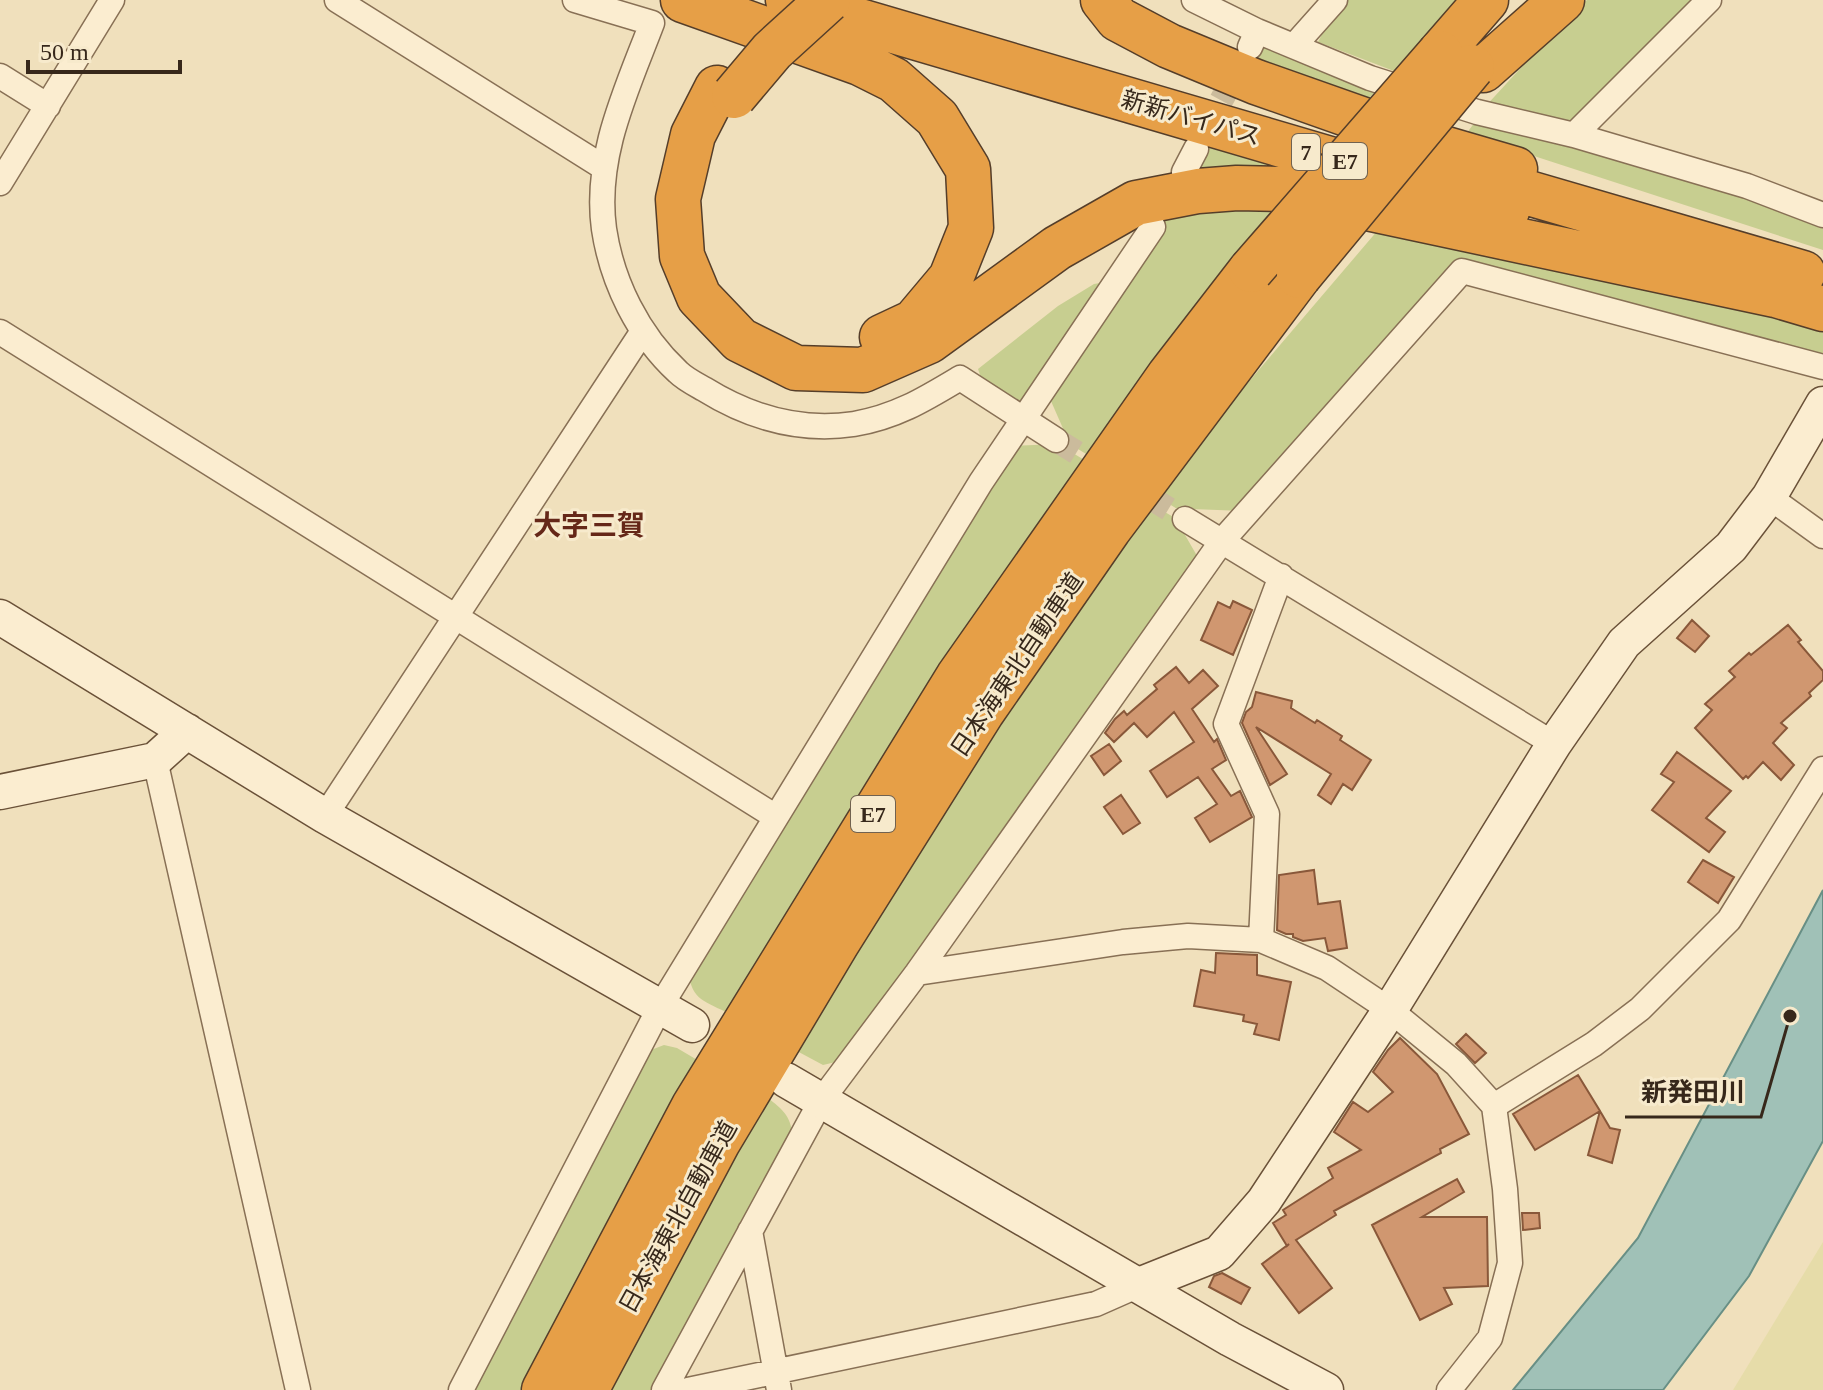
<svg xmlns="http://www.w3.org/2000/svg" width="1823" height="1390" viewBox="0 0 1823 1390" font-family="'Times New Roman','Noto Sans JP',serif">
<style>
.farmland{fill:#e6dca9}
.green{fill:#c7ce90}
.water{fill:#a0c1b7;stroke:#688f85;stroke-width:2}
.building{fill:#d09770;stroke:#89583a;stroke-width:2}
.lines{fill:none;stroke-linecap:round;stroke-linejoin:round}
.street-tunnel{stroke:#cbbb9c;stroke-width:24;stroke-dasharray:24 12;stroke-linecap:butt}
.street-casing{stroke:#887055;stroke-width:27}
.secondary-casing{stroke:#6a5138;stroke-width:37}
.highway-casing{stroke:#553e2a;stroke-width:47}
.street{stroke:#fbedd0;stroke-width:24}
.secondary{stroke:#fbedd0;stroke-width:34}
.highway{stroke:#e69f47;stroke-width:44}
.highway-bridge-casing{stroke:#553e2a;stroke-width:47;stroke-linecap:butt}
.highway-bridge{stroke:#e69f47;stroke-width:44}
.labels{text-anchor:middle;stroke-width:6;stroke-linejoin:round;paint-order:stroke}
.shield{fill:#f7eacc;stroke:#716250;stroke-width:2}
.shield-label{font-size:22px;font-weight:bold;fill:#37281b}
.street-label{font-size:24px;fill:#37281b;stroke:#f7eacc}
.quarter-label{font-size:28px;font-weight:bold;fill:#652718;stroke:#f7eacc}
.leader{fill:none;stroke:#37281b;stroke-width:3}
.callout-dot{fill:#37281b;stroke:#f7eacc;stroke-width:3}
.callout-label{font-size:26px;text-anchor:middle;font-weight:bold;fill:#37281b;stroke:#f7eacc;stroke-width:6;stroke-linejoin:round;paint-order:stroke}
</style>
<rect width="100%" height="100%" fill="#f0e0bc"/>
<!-- farmland -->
<path class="farmland" d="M 1823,1242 L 1823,1390 L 1733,1390 Z"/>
<!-- green -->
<path class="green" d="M 1345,0 L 1457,0 L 1394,71 L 1318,42 L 1332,14 Z
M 1587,0 L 1701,0 L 1578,118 L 1566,121 L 1483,109 L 1553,33 Z
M 1271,43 L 1379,88 L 1365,102 L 1249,62 L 1254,52 Z
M 1475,122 L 1541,136 L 1823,220 L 1823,250 L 1466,134 Z
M 1210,147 L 1304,174 L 1188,180 Z
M 1283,203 L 1091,457 L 1060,438 L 1065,433 L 1047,392 L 1172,209 Z
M 1384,223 L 1823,329 L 1823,358 L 1458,263 L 1244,511 L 1191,509 L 1187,515 L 1153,494 Z
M 1100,283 L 1019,405 L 983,384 L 978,369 L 1058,306 L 1094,284 Z
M 1058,444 L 1086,461 L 868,779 L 726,1012 C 701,1000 691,998 688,969 L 1012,446 Z
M 1149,503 L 1184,523 L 1181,528 L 1200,561 L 840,1061 L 823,1065 L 795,1050 L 963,766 Z
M 664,1045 L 677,1048 L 699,1061 L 522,1390 L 470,1390 L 651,1050 Z
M 764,1095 C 781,1108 793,1116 792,1139 L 652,1390 L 605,1390 Z"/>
<!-- water -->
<path class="water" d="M 1823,890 L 1823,1141 L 1749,1276 L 1663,1390 L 1513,1390 L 1638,1238 Z"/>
<!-- building -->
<path class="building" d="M 1233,601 L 1252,610 L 1233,655 L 1201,640 L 1218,602 L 1230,608 Z
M 1692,620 L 1709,636 L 1695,652 L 1677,638 Z
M 1788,625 L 1801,640 L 1798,642 L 1823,671 L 1823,680 L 1809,693 L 1811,696 L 1781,723 L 1787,728 L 1773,743 L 1794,765 L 1781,780 L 1763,762 L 1748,778 L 1746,776 L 1743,779 L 1695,728 L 1712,710 L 1705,704 L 1735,677 L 1729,671 L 1749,653 L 1751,655 Z
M 1176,667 L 1189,683 L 1203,670 L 1218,686 L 1192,709 L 1214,742 L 1217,739 L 1226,760 L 1212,769 L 1231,796 L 1240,791 L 1252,817 L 1210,842 L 1195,818 L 1217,804 L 1198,777 L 1167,797 L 1150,771 L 1194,742 L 1174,712 L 1147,737 L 1134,723 L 1114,742 L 1105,733 L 1115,719 L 1124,711 L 1127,715 L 1157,689 L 1154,685 Z
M 1256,692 L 1292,701 L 1291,708 L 1315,723 L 1317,720 L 1342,736 L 1340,740 L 1371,760 L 1352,790 L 1343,784 L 1331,804 L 1318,795 L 1331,774 L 1256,727 L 1287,774 L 1270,785 L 1242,723 L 1246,712 L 1252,707 Z
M 1109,744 L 1121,761 L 1104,775 L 1091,756 Z
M 1677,752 L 1731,791 L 1706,818 L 1725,832 L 1709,852 L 1652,810 L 1674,782 L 1661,774 Z
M 1121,795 L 1140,823 L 1123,834 L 1104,807 Z
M 1703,860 L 1734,877 L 1718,903 L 1688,882 Z
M 1314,870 L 1318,904 L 1340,901 L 1347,948 L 1328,951 L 1325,938 L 1303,941 L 1293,937 L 1293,934 L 1286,934 L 1277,930 L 1279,875 Z
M 1216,953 L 1257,955 L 1257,975 L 1291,982 L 1279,1040 L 1254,1034 L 1257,1024 L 1243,1021 L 1244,1015 L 1194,1006 L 1201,970 L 1215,973 Z
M 1466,1034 L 1486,1053 L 1475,1063 L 1456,1044 Z
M 1400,1038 L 1437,1074 L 1469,1134 L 1440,1149 L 1441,1153 L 1334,1211 L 1336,1215 L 1296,1240 L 1332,1288 L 1299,1313 L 1262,1264 L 1289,1244 L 1287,1246 L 1273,1223 L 1286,1215 L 1283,1210 L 1333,1178 L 1328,1168 L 1361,1150 L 1334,1132 L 1353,1102 L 1368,1112 L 1393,1092 L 1373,1072 L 1388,1050 Z
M 1578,1075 L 1600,1111 L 1535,1150 L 1513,1114 Z
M 1600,1111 L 1610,1128 L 1620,1130 L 1612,1163 L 1588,1155 Z
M 1457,1179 L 1464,1192 L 1422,1217 L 1487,1217 L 1488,1286 L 1444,1288 L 1452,1304 L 1420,1320 L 1372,1225 Z
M 1522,1213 L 1539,1213 L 1540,1228 L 1523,1230 Z
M 1222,1273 L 1250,1288 L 1241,1304 L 1209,1287 L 1214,1276 Z"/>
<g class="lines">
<!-- street-tunnel -->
<path class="street-tunnel" d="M 1204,132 L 1240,66
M 1056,440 L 1185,519"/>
<!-- street casing -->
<g class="street-casing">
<path id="street" d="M 337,0 L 603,167
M 575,0 L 652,23 C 627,89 594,156 604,229 C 612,282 638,335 678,372 C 685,379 695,384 704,389 C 749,417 800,432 854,424 C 896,417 925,399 960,378 L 1056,440
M 1194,0 L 1257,31
M 1294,46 L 1335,0
M 1250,47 L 1257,31 L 1370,78 L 1477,112 L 1574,135 L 1747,186 L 1823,215
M 0,76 L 48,106
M 1574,135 L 1709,0
M 1184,172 L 1196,149
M 0,183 L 112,0
M 0,332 L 776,817
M 1769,497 L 1823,536
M 1185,519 L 1554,744
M 155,760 L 298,1390
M 325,816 L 643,331
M 1261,940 L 1267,814 L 1226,724 L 1281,576
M 917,973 L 1123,942 L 1188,936 L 1261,940 L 1327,968 L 1390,1010 L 1456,1064 L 1494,1106 L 1505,1189 L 1510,1263 L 1490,1338 L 1449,1390
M 1494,1106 L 1594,1044 L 1640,1009 L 1729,920 L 1823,769
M 750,1231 L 779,1390
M 461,1390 L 660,1007 L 981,482 L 1153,227
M 664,1390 L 821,1101 L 917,973 L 1222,541 L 1462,271 L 1823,367
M 688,1390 L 1096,1304 L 1139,1285"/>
</g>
<!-- secondary casing -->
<g class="secondary-casing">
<path id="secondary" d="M 0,617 L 325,816 L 692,1025
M 0,792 L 155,760 L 187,731
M 786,1080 L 1230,1339 L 1326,1390
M 1139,1285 L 1219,1253 L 1264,1201 L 1390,1010 L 1554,744 L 1624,643 L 1731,547 L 1769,497 L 1823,404"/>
</g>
<!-- highway casing -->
<g class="highway-casing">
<path id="highway" d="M 683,0 L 860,63 L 894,80 L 937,118 L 968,169 L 971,228 L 951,278 L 914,322 L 882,337
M 788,0 L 1507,211
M 1103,0 L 1118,19 L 1169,46 L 1256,82 L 1443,148 L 1515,169
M 1440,53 L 1486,0
M 1483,70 L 1562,0
M 717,88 L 693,135 L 678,199 L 682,256 L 699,297 L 740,340 L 796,368 L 863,370 L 929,341 L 1057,248 L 1136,203 L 1198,191 L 1237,188 L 1278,189 L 1775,295
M 1477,178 L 1803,273
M 1749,287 L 1823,309
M 544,1390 L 694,1106 L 958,677 L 1169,376 L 1251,270
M 586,1390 L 718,1142 L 837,943 L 982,712 L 1109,529 L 1299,276"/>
</g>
<!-- street -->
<use href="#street" class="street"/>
<!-- secondary -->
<use href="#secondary" class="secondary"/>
<!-- highway -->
<use href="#highway" class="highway"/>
<!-- highway-bridge casing -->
<g class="highway-bridge-casing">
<path id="highway-bridge" d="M 734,96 L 772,51 L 828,0
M 1251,270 L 1440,53
M 1299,276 L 1472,67"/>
</g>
<!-- highway-bridge -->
<use href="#highway-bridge" class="highway-bridge"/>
</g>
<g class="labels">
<!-- shield labels -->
<g class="shield">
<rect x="1292" y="134" width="28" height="36" rx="6"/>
<rect x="1323" y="143" width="44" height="36" rx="6"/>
<rect x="851" y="796" width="44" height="36" rx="6"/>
</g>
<g class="shield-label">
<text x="1306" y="160">7</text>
<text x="1345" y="169">E7</text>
<text x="873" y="822">E7</text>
</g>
<!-- street labels -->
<g class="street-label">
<text transform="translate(1191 118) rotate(16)" y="8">新新バイパス</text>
<text transform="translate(1017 665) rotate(-56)" y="8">日本海東北自動車道</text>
<text transform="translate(678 1217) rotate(-61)" y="8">日本海東北自動車道</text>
</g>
<!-- quarter labels -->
<g class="quarter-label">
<text x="589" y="535">大字三賀</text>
</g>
</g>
<!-- callouts -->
<path class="leader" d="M1790 1016L1761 1117H1625"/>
<circle class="callout-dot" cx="1790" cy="1016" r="8"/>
<g class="callout-label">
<text x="1693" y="1101">新発田川</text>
</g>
<!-- scale -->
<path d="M28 60v12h152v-12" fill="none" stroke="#37281b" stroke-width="4"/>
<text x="40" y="60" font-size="24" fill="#37281b" stroke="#f7eacc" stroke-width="6" paint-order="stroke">50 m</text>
</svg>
